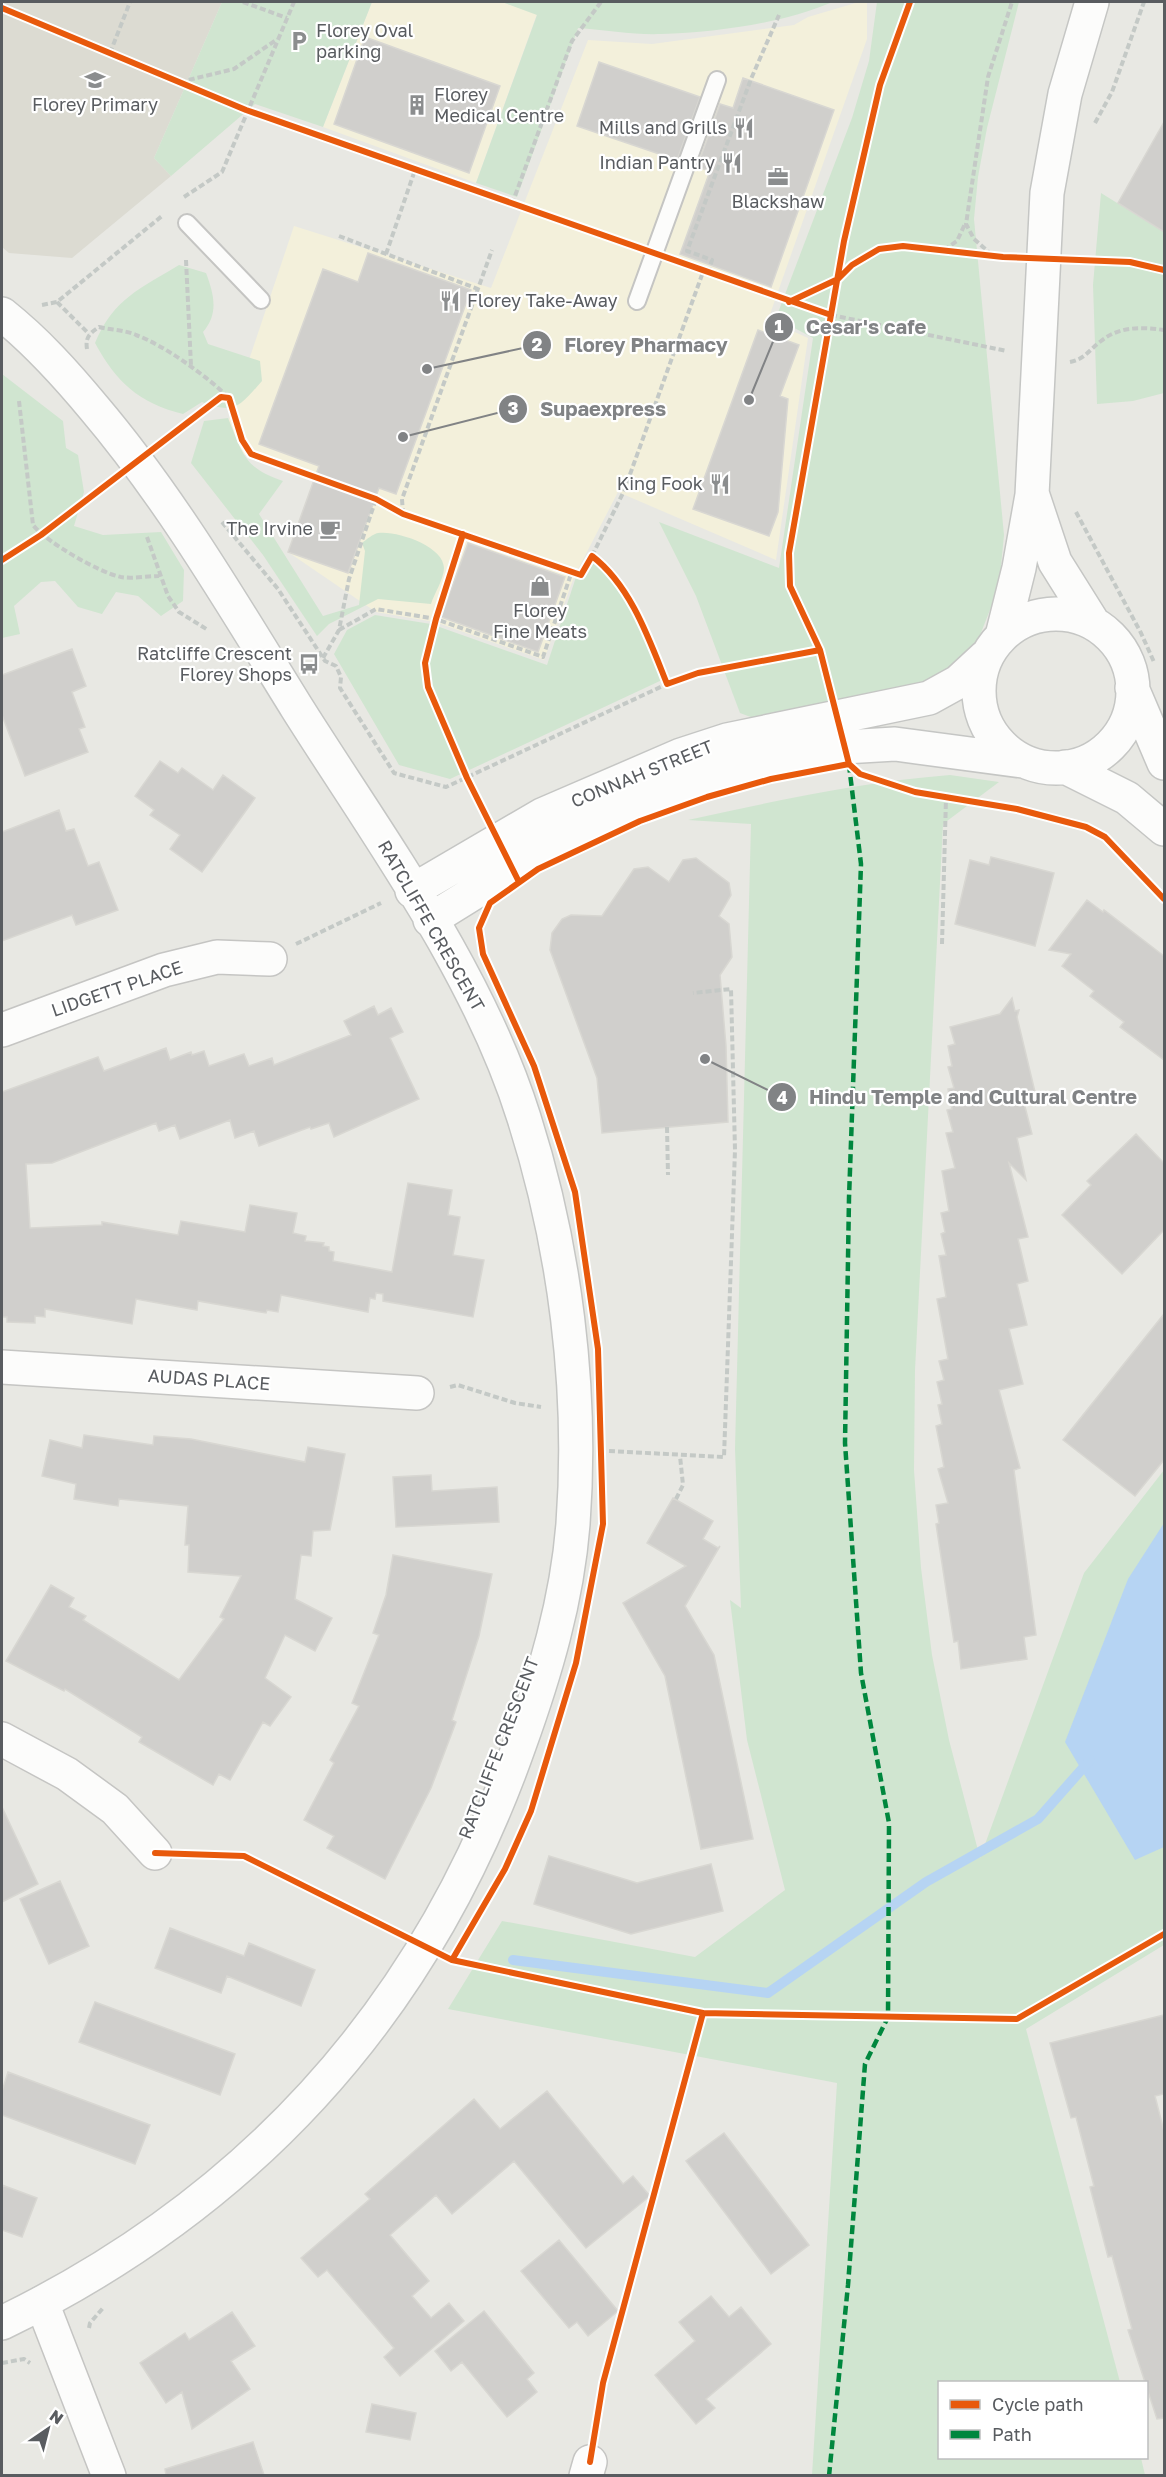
<svg xmlns="http://www.w3.org/2000/svg" width="1166" height="2477" viewBox="0 0 1166 2477" font-family="'Golos Text',sans-serif">
<style>
.commercial{fill:#f3f0db}
.education{fill:#dcdbd2}
.green{fill:#d0e5d0}
.water{fill:#b6d4f3}
.lines{fill:none;stroke-linecap:round;stroke-linejoin:round}
.stream{stroke:#b6d4f3;stroke-width:10}
.building{fill:#d0cfcc;stroke:#d8d7d2;stroke-width:1.5}
.lane-casing{stroke:#c5c5c3;stroke-width:20}
.street-casing{stroke:#c5c5c3;stroke-width:36}
.secondary-casing{stroke:#c5c6c4;stroke-width:36}
.path{stroke:#c4c9c6;stroke-width:4;stroke-dasharray:6 3;stroke-linecap:butt}
.lane{stroke:#fcfcfb;stroke-width:16}
.street{stroke:#fcfcfb;stroke-width:33}
.secondary{stroke:#fcfcfb;stroke-width:33}
.quiet{stroke:#00873e;stroke-width:4.5;stroke-dasharray:9 4.5;stroke-linecap:butt}
.cycleway-casing{stroke:#fff;stroke-width:10}
.cycleway{stroke:#e8590c;stroke-width:6}
.labels{text-anchor:middle;stroke-width:4.5;stroke-linejoin:round;paint-order:stroke}
.poi-label{font-size:18px;fill:#595c60;stroke:#fff;text-anchor:end}
.street-label{font-size:18px;fill:#595c60;stroke:#fff}
.leader{fill:none;stroke:#818385;stroke-width:2}
.callout-dot{fill:#818385;stroke:#fff;stroke-width:2}
.mark-label{font-size:18px;text-anchor:middle;font-weight:bold;fill:#fff}
.callout-label{font-size:20px;text-anchor:middle;font-weight:bold;fill:#818385;stroke:#fff;stroke-width:4.5;stroke-linejoin:round;paint-order:stroke}
</style>
<rect width="100%" height="100%" fill="#e8e8e3"/>
<!-- commercial -->
<path class="commercial" d="M 372,2 L 502,2 L 537,14 L 476,183 L 323,127 Z
M 859,2 L 867,2 L 867,39 L 768,320 L 808,338 L 776,560 L 618,492 L 574,577 L 544,660 L 435,622 L 376,612 L 288,552 L 314,480 L 220,446 L 294,226 L 491,288 L 588,40 L 652,44 L 794,25 L 808,17 Z"/>
<!-- education -->
<path class="education" d="M 2,2 L 222,2 L 154,158 L 171,176 L 72,258 L 9,253 L 2,247 Z"/>
<!-- green -->
<path class="green" d="M 222,2 L 372,2 L 323,127 L 255,104 L 171,176 L 154,158 Z
M 502,2 L 833,2 C 779,24 719,32 661,34 C 634,35 606,30 578,28 L 517,197 L 476,183 L 537,15 Z
M 877,2 L 1019,2 L 987,128 L 978,177 L 974,219 L 1004,535 L 999,587 L 973,653 L 938,687 L 767,723 L 740,713 L 696,596 L 659,522 L 779,568 L 813,338 L 776,318 L 852,118 L 869,61 Z
M 1101,193 L 1164,232 L 1164,393 L 1133,401 L 1097,404 L 1093,285 Z
M 179,265 L 206,273 C 214,294 219,314 203,332 L 208,344 L 260,361 L 262,381 C 240,406 235,415 202,402 L 183,414 C 139,403 116,382 95,343 C 113,299 141,288 179,265 Z
M 2,374 L 63,421 L 66,448 L 78,455 L 84,492 L 74,526 L 103,535 L 161,532 L 184,570 L 183,601 L 161,616 L 138,596 L 116,592 L 102,614 L 78,607 L 55,581 L 41,582 L 14,606 L 20,634 L 2,638 Z
M 228,418 C 243,454 244,468 283,481 L 259,514 L 323,616 L 359,605 L 365,551 L 362,543 C 367,539 373,534 378,533 C 396,530 444,546 444,568 C 444,579 434,594 431,604 L 378,599 L 329,624 L 317,636 L 263,555 L 191,463 L 204,421 Z
M 593,561 C 628,590 643,639 662,680 L 450,779 L 399,765 L 334,654 L 347,630 L 375,615 L 431,624 L 547,665 L 576,577 L 584,576 Z
M 950,775 L 999,782 L 943,824 L 915,1370 L 914,1470 L 921,1568 L 932,1655 L 949,1740 L 980,1858 L 1084,1573 L 1164,1470 L 1164,1945 L 1026,2029 L 1120,2382 L 940,2382 L 940,2458 L 1141,2458 L 1145,2475 L 812,2475 L 837,2083 L 448,2009 L 502,1921 L 695,1957 L 785,1890 L 747,1740 L 730,1600 L 741,1608 L 735,1449 L 751,824 L 688,820 C 775,801 861,782 950,775 Z"/>
<!-- water -->
<path class="water" d="M 1164,1523 L 1164,1847 L 1135,1860 L 1065,1742 L 1128,1579 Z"/>
<g class="lines">
<!-- stream -->
<path class="stream" d="M 513,1960 L 768,1993 L 926,1882 L 1038,1819 L 1090,1760"/>
</g>
<!-- building -->
<path class="building" d="M 365,37 L 500,86 L 469,173 L 334,124 Z
M 599,62 L 700,97 L 677,160 L 577,126 Z
M 743,78 L 834,110 L 771,287 L 680,254 L 710,171 L 697,167 L 720,104 L 733,108 Z
M 1164,122 L 1164,232 L 1118,203 Z
M 368,253 L 471,290 L 396,494 L 379,488 L 348,573 L 288,552 L 319,466 L 259,444 L 323,269 L 358,282 Z
M 758,330 L 799,345 L 780,396 L 788,399 L 778,512 L 769,536 L 693,509 Z
M 468,543 L 565,577 L 538,652 L 441,617 Z
M 72,649 L 86,686 L 72,692 L 85,727 L 79,729 L 88,752 L 25,776 L 2,715 L 2,675 Z
M 160,761 L 178,773 L 182,768 L 213,790 L 223,775 L 255,798 L 202,872 L 170,849 L 180,835 L 150,815 L 154,810 L 135,796 Z
M 59,810 L 66,831 L 74,829 L 88,866 L 99,862 L 118,910 L 76,925 L 72,915 L 2,941 L 2,832 Z
M 991,857 L 1054,873 L 1035,946 L 955,924 L 970,860 L 989,865 Z
M 696,858 L 729,883 L 731,895 L 719,916 L 729,924 L 732,957 L 720,975 L 726,1046 L 728,1122 L 602,1133 L 597,1078 L 550,950 L 552,933 L 562,919 L 571,915 L 602,916 L 634,869 L 648,867 L 669,882 L 683,860 Z
M 1087,900 L 1103,912 L 1104,910 L 1164,956 L 1164,1060 L 1120,1027 L 1124,1022 L 1090,996 L 1094,991 L 1062,966 L 1071,954 L 1049,950 Z
M 1012,998 L 1015,1011 L 1019,1010 L 1017,1017 L 1035,1092 L 1022,1095 L 1032,1134 L 1017,1138 L 1026,1180 L 1009,1163 L 1028,1237 L 1018,1239 L 1028,1281 L 1017,1284 L 1027,1325 L 1009,1329 L 1023,1384 L 999,1390 L 1020,1468 L 1014,1470 L 1036,1635 L 1024,1637 L 1027,1659 L 961,1669 L 958,1641 L 954,1642 L 936,1524 L 939,1523 L 936,1505 L 948,1503 L 938,1469 L 944,1467 L 936,1426 L 942,1424 L 938,1405 L 942,1404 L 937,1382 L 944,1380 L 939,1361 L 948,1359 L 937,1299 L 946,1297 L 939,1256 L 946,1255 L 941,1234 L 945,1232 L 941,1213 L 949,1211 L 942,1171 L 955,1168 L 946,1133 L 953,1132 L 947,1110 L 952,1109 L 948,1089 L 954,1088 L 948,1067 L 952,1066 L 948,1046 L 955,1044 L 950,1027 L 1000,1014 Z
M 374,1006 L 378,1015 L 391,1008 L 403,1032 L 390,1038 L 419,1099 L 334,1137 L 329,1123 L 311,1129 L 310,1127 L 259,1146 L 254,1131 L 235,1138 L 230,1120 L 180,1139 L 175,1125 L 159,1131 L 156,1123 L 52,1163 L 26,1164 L 30,1228 L 102,1225 L 102,1222 L 178,1235 L 181,1221 L 245,1232 L 250,1205 L 297,1213 L 293,1233 L 306,1236 L 305,1241 L 324,1243 L 323,1246 L 329,1247 L 329,1251 L 334,1252 L 333,1261 L 392,1272 L 408,1183 L 452,1190 L 448,1215 L 460,1217 L 453,1255 L 484,1260 L 473,1317 L 383,1301 L 383,1294 L 376,1293 L 375,1299 L 370,1298 L 368,1312 L 281,1295 L 278,1312 L 267,1310 L 266,1313 L 198,1301 L 197,1310 L 136,1299 L 132,1324 L 45,1309 L 45,1317 L 35,1316 L 35,1323 L 7,1322 L 7,1317 L 2,1317 L 2,1092 L 98,1057 L 104,1071 L 166,1048 L 170,1060 L 191,1052 L 192,1055 L 204,1051 L 209,1066 L 244,1054 L 249,1066 L 272,1058 L 274,1065 L 351,1035 L 344,1021 Z
M 1136,1134 L 1164,1163 L 1164,1230 L 1122,1274 L 1062,1215 L 1091,1185 L 1087,1181 Z
M 1164,1314 L 1164,1460 L 1135,1496 L 1063,1440 Z
M 84,1435 L 153,1445 L 154,1436 L 191,1439 L 305,1462 L 308,1447 L 345,1454 L 330,1530 L 313,1531 L 311,1556 L 301,1555 L 295,1599 L 332,1618 L 315,1651 L 285,1635 L 265,1678 L 291,1697 L 270,1726 L 263,1722 L 230,1780 L 219,1774 L 213,1785 L 139,1742 L 142,1737 L 65,1689 L 64,1691 L 6,1661 L 51,1585 L 74,1598 L 69,1607 L 86,1616 L 83,1620 L 179,1680 L 224,1619 L 220,1617 L 241,1576 L 188,1572 L 189,1545 L 185,1545 L 188,1506 L 119,1499 L 118,1506 L 74,1499 L 76,1484 L 42,1476 L 50,1440 L 82,1448 Z
M 431,1475 L 432,1491 L 497,1487 L 499,1522 L 396,1527 L 393,1477 Z
M 673,1498 L 713,1521 L 703,1539 L 718,1548 L 720,1546 L 685,1606 L 714,1655 L 753,1839 L 701,1849 L 665,1676 L 623,1603 L 686,1566 L 647,1543 Z
M 393,1555 L 492,1574 L 479,1636 L 452,1720 L 456,1722 L 431,1788 L 385,1879 L 327,1848 L 334,1836 L 304,1820 L 334,1763 L 330,1760 L 359,1706 L 352,1703 L 379,1635 L 373,1633 L 386,1595 Z
M 2,1807 L 38,1884 L 2,1902 Z
M 549,1856 L 637,1883 L 711,1864 L 723,1911 L 631,1934 L 534,1904 Z
M 60,1881 L 89,1946 L 49,1964 L 20,1899 Z
M 170,1928 L 244,1956 L 249,1943 L 315,1970 L 301,2006 L 227,1976 L 221,1993 L 155,1968 Z
M 95,2002 L 235,2054 L 220,2095 L 79,2042 Z
M 1164,2015 L 1164,2094 L 1155,2096 L 1164,2131 L 1164,2418 L 1157,2419 L 1128,2330 L 1132,2329 L 1112,2256 L 1108,2257 L 1090,2187 L 1094,2186 L 1076,2117 L 1071,2118 L 1050,2043 Z
M 8,2072 L 150,2125 L 135,2164 L 2,2115 L 2,2091 Z
M 547,2091 L 623,2184 L 633,2176 L 650,2196 L 586,2248 L 514,2161 L 452,2214 L 436,2195 L 390,2235 L 429,2281 L 412,2296 L 431,2318 L 449,2303 L 464,2321 L 400,2376 L 384,2357 L 394,2348 L 327,2270 L 318,2277 L 301,2258 L 370,2199 L 365,2194 L 474,2099 L 500,2129 Z
M 724,2133 L 809,2245 L 771,2274 L 686,2161 Z
M 2,2185 L 37,2198 L 22,2237 L 2,2230 Z
M 559,2240 L 618,2311 L 588,2336 L 577,2322 L 569,2328 L 521,2271 Z
M 711,2296 L 729,2317 L 741,2307 L 771,2344 L 706,2399 L 715,2408 L 696,2424 L 655,2375 L 695,2341 L 679,2322 Z
M 484,2311 L 534,2373 L 527,2379 L 537,2392 L 507,2417 L 462,2362 L 451,2371 L 435,2351 Z
M 232,2312 L 255,2346 L 231,2361 L 250,2389 L 192,2429 L 182,2392 L 166,2403 L 140,2363 L 185,2333 L 189,2340 Z
M 372,2404 L 416,2413 L 410,2440 L 366,2432 Z
M 253,2442 L 264,2475 L 166,2475 L 165,2469 Z"/>
<g class="lines">
<!-- lane casing -->
<g class="lane-casing">
<path id="lane" d="M 187,223 L 261,300
M 637,301 L 717,80"/>
</g>
<!-- street casing -->
<g class="street-casing">
<path id="street" d="M 2,1030 L 164,970 L 217,957 L 270,959
M 2,1367 L 417,1393
M 2,1739 L 67,1774 L 115,1809 L 155,1853
M 42,2303 L 109,2476
M 586,2476 L 590,2462"/>
</g>
<!-- secondary casing -->
<g class="secondary-casing">
<path id="secondary" d="M 2,314 C 37,342 65,373 94,408 C 172,500 233,605 297,708 C 379,838 478,971 524,1118 C 565,1247 583,1389 573,1524 C 567,1601 545,1674 519,1746 C 426,2009 253,2201 2,2323
M 1033,496 L 1055,562 L 1092,621
M979 691a77 77 0 1 1 154 0a77 77 0 1 1-154 0Z
M 1003,632 L 1019,568 L 1032,495 L 1047,193 L 1065,94 L 1092,2
M 1132,688 L 1164,763
M 1065,767 L 1127,798 L 1164,829
M 412,891 L 542,815 L 681,755 L 727,740 L 929,698 L 958,682 L 985,657
M 430,920 L 554,843 L 693,785 L 741,770 L 844,747 L 895,744 L 1022,761"/>
</g>
<!-- path -->
<path class="path" d="M 243,2 L 287,18
M 110,53 L 130,2
M 180,82 L 234,69 L 276,40
M 1095,123 L 1112,92 L 1144,2
M 184,197 L 222,172 L 294,2
M 512,204 L 572,41 L 601,2
M 339,236 L 478,289
M 944,250 L 957,241 L 965,224
M 386,254 L 415,170
M 992,255 L 974,239 L 966,224 L 988,77 L 1012,2
M 186,260 L 191,366
M 708,273 L 712,260 L 687,251 L 751,79 L 779,15
M 57,302 L 89,334
M 42,305 L 57,302 L 162,216
M 831,315 L 1007,351
M 87,349 C 85,337 90,333 99,327 C 111,330 125,330 136,335 C 164,345 208,377 229,398
M 1070,362 C 1085,359 1089,350 1101,341 C 1119,326 1142,327 1164,330
M 19,401 L 33,525 C 46,542 100,573 121,577 C 133,579 147,576 159,576
M 1076,512 L 1141,633 L 1154,662
M 403,514 L 402,499 L 492,250
M 222,522 L 278,589 L 325,661 L 336,666 L 341,677 L 340,688 L 394,773 L 446,787 L 667,684
M 147,537 L 168,596 L 179,612 L 208,630
M 592,556 L 624,491 L 703,272
M 339,630 L 376,609 L 436,619 L 543,657 L 572,571
M 323,658 L 339,630 L 349,579 L 376,499
M 296,944 L 381,903
M 942,944 L 946,798
M 667,1127 L 668,1175
M 450,1387 L 458,1385 L 515,1403 L 541,1407
M 609,1451 L 724,1457 L 735,1150 L 731,989 L 693,993
M 676,1499 L 683,1485 L 680,1456
M 89,2328 L 90,2323 L 103,2308
M 2,2363 L 24,2359 L 30,2363"/>
<!-- lane -->
<use href="#lane" class="lane"/>
<!-- street -->
<use href="#street" class="street"/>
<!-- secondary -->
<use href="#secondary" class="secondary"/>
<!-- quiet -->
<path class="quiet" d="M 829,2476 L 848,2285 L 865,2064 L 888,2017 L 889,1823 L 861,1673 L 845,1443 L 849,1198 L 861,864 L 849,765"/>
<!-- cycleway casing -->
<g class="cycleway-casing">
<path id="cycleway" d="M 910,2 L 880,85 L 844,241 L 789,553 L 790,586 L 820,650 L 849,764 L 860,774 L 915,792 L 1017,809 L 1086,827 L 1105,837 L 1164,899
M 2,8 L 246,110 L 831,315
M 789,302 L 838,279 L 852,265 L 879,249 L 903,246 L 1003,257 L 1130,262 L 1164,270
M 463,534 L 436,619 L 425,663 L 428,687 L 467,778 L 519,882
M 2,560 L 41,535 L 221,397 L 229,398 L 242,440 L 251,454 L 376,499 L 403,514 L 581,575 L 592,556 C 631,586 649,639 667,684 L 698,673 L 820,650
M 155,1853 L 244,1856 L 452,1960 L 703,2013 L 1017,2019 L 1164,1934
M 452,1960 L 505,1869 L 531,1811 L 576,1663 L 603,1524 L 598,1349 L 575,1192 L 534,1066 L 483,954 L 479,928 L 490,903 L 538,869 L 640,821 L 707,797 L 771,779 L 849,764
M 590,2462 L 603,2383 L 703,2013"/>
</g>
<!-- cycleway -->
<use href="#cycleway" class="cycleway"/>
</g>
<!-- icons -->
<defs>
<g id="parking-bare" transform="scale(1.62)"><path d="M-3.5-5.5H1a3.5 3.5 0 0 1 0 7H-1V5.5H-3.5ZM-1-3.4V-.6H.8a1.4 1.4 0 0 0 0-2.8Z" fill="#8b8d8e" stroke="#fff" stroke-width="2.5" paint-order="stroke"/></g>
<g id="school-bare" transform="scale(1.62)"><path d="M0-5L7-2L0 1L-7-2ZM-4 1L0 2.5L4 1V4Q0 6-4 4Z" fill="#8b8d8e" stroke="#fff" stroke-width="2.5" paint-order="stroke"/></g>
<g id="building-bare" transform="scale(1.62)"><path d="M-4-6H4V6H1V3H-1V6H-4ZM-2.5-4.3h1.7v1.8h-1.7ZM.8-4.3h1.7v1.8H.8ZM-2.5-1h1.7V.8h-1.7ZM.8-1h1.7V.8H.8Z" fill="#8b8d8e" stroke="#fff" stroke-width="2.5" paint-order="stroke"/></g>
<g id="restaurant-bare" transform="scale(1.62)"><path d="M-5-6h1v4h1v-4h1v4h1v-4h1v5L-1.5 .5V6h-2V.5L-5-1ZM5-6V6H3V1.5H1.5Q1.5-4 5-6Z" fill="#8b8d8e" stroke="#fff" stroke-width="2.5" paint-order="stroke"/></g>
<g id="office-bare" transform="scale(1.62)"><path d="M-6-3h4V-5.5h4V-3h4V5H-6ZM-1-4.5V-3h2v-1.5ZM-6 0V1H6V0Z" fill="#8b8d8e" stroke="#fff" stroke-width="2.5" paint-order="stroke"/></g>
<g id="cafe-bare" transform="scale(1.62)"><path d="M-5.5-4.5H6V0H3Q3 3.5 0 3.5H-2.5Q-5.5 3.5-5.5 0ZM3-3.2v2h1.7v-2ZM-6 4.5H4V6H-6Z" fill="#8b8d8e" stroke="#fff" stroke-width="2.5" paint-order="stroke"/></g>
<g id="shop-bare" transform="scale(1.62)"><path d="M-5-2.5h2.3a2.7 3.5 0 0 1 5.4 0H5L5.5 6h-11ZM-1.5-2.5h3a1.5 2.3 0 0 0-3 0Z" fill="#8b8d8e" stroke="#fff" stroke-width="2.5" paint-order="stroke"/></g>
<g id="bus-bare" transform="scale(1.62)"><path d="M-5-6H5V4H4V6H2V4H-2V6H-4V4H-5ZM-3.5-4V0h7V-4ZM-3.5 1.2v1.5H-2V1.2ZM2 1.2v1.5H3.5V1.2Z" fill="#8b8d8e" stroke="#fff" stroke-width="2.5" paint-order="stroke"/></g>
</defs>
<g fill-rule="evenodd">
<use href="#parking-bare" x="299" y="41"/>
<use href="#school-bare" x="95" y="80"/>
<use href="#building-bare" x="417" y="105"/>
<use href="#restaurant-bare" x="744" y="128"/>
<use href="#restaurant-bare" x="732" y="163"/>
<use href="#office-bare" x="778" y="177"/>
<use href="#restaurant-bare" x="450" y="301"/>
<use href="#restaurant-bare" x="720" y="484"/>
<use href="#cafe-bare" x="330" y="529"/>
<use href="#shop-bare" x="540" y="586"/>
<use href="#bus-bare" x="309" y="664"/>
</g>
<g class="labels">
<!-- poi labels -->
<g class="poi-label">
<text x="316" y="37" text-anchor="start">Florey Oval<tspan x="316" dy="21">parking</tspan></text>
<text x="434" y="101" text-anchor="start">Florey<tspan x="434" dy="21">Medical Centre</tspan></text>
<text x="95" y="111" text-anchor="middle">Florey Primary</text>
<text x="727" y="134">Mills and Grills</text>
<text x="715" y="169">Indian Pantry</text>
<text x="778" y="208" text-anchor="middle">Blackshaw</text>
<text x="467" y="307" text-anchor="start">Florey Take-Away</text>
<text x="703" y="490">King Fook</text>
<text x="313" y="535">The Irvine</text>
<text x="540" y="617" text-anchor="middle">Florey<tspan x="540" dy="21">Fine Meats</tspan></text>
<text x="292" y="660">Ratcliffe Crescent<tspan x="292" dy="21">Florey Shops</tspan></text>
</g>
<!-- street labels -->
<g class="street-label">
<text transform="translate(642 774) rotate(-22)" y="6">CONNAH STREET</text>
<text transform="translate(431 926) rotate(60)" y="6">RATCLIFFE CRESCENT</text>
<text transform="translate(117 989) rotate(-19)" y="6">LIDGETT PLACE</text>
<text transform="translate(209 1380) rotate(4)" y="6">AUDAS PLACE</text>
<text transform="translate(499 1748) rotate(-69)" y="6">RATCLIFFE CRESCENT</text>
</g>
</g>
<!-- callouts -->
<path class="leader" d="M749 400L779 327M427 369L537 345M403 437L513 409M705 1059L782 1097"/>
<g class="callout-dot">
<circle cx="749" cy="400" r="6"/>
<circle cx="427" cy="369" r="6"/>
<circle cx="403" cy="437" r="6"/>
<circle cx="705" cy="1059" r="6"/>
<circle cx="779" cy="327" r="15"/>
<circle cx="537" cy="345" r="15"/>
<circle cx="513" cy="409" r="15"/>
<circle cx="782" cy="1097" r="15"/>
</g>
<g class="mark-label">
<text x="779" y="333">1</text>
<text x="537" y="351">2</text>
<text x="513" y="415">3</text>
<text x="782" y="1104">4</text>
</g>
<g class="callout-label">
<text x="866" y="334">Cesar's cafe</text>
<text x="646" y="352">Florey Pharmacy</text>
<text x="603" y="416">Supaexpress</text>
<text x="973" y="1104">Hindu Temple and Cultural Centre</text>
</g>
<!-- border -->
<rect width="1166" height="2477" fill="none" stroke="#595c60" stroke-width="6"/>
<!-- legend -->
<rect x="938" y="2381" width="210" height="78" fill="#ffffff" stroke="#bdbebf" stroke-width="1.5"/>
<rect x="950" y="2400" width="30" height="9" fill="#e8590c" stroke="#bdbebf" stroke-width="1.5"/>
<text x="992" y="2411" font-size="18" fill="#595c60">Cycle path</text>
<rect x="950" y="2430" width="30" height="9" fill="#00873e" stroke="#bdbebf" stroke-width="1.5"/>
<text x="992" y="2441" font-size="18" fill="#595c60">Path</text>
<!-- north arrow -->
<g transform="translate(48 2429) rotate(35)" stroke="#ffffff" stroke-width="4.5" paint-order="stroke">
<path d="M0-4.5L10 22L0 15L-10 22Z" fill="#595c60"/>
<text y="-9" font-size="16" font-weight="bold" text-anchor="middle" fill="#595c60">N</text>
</g>
</svg>
